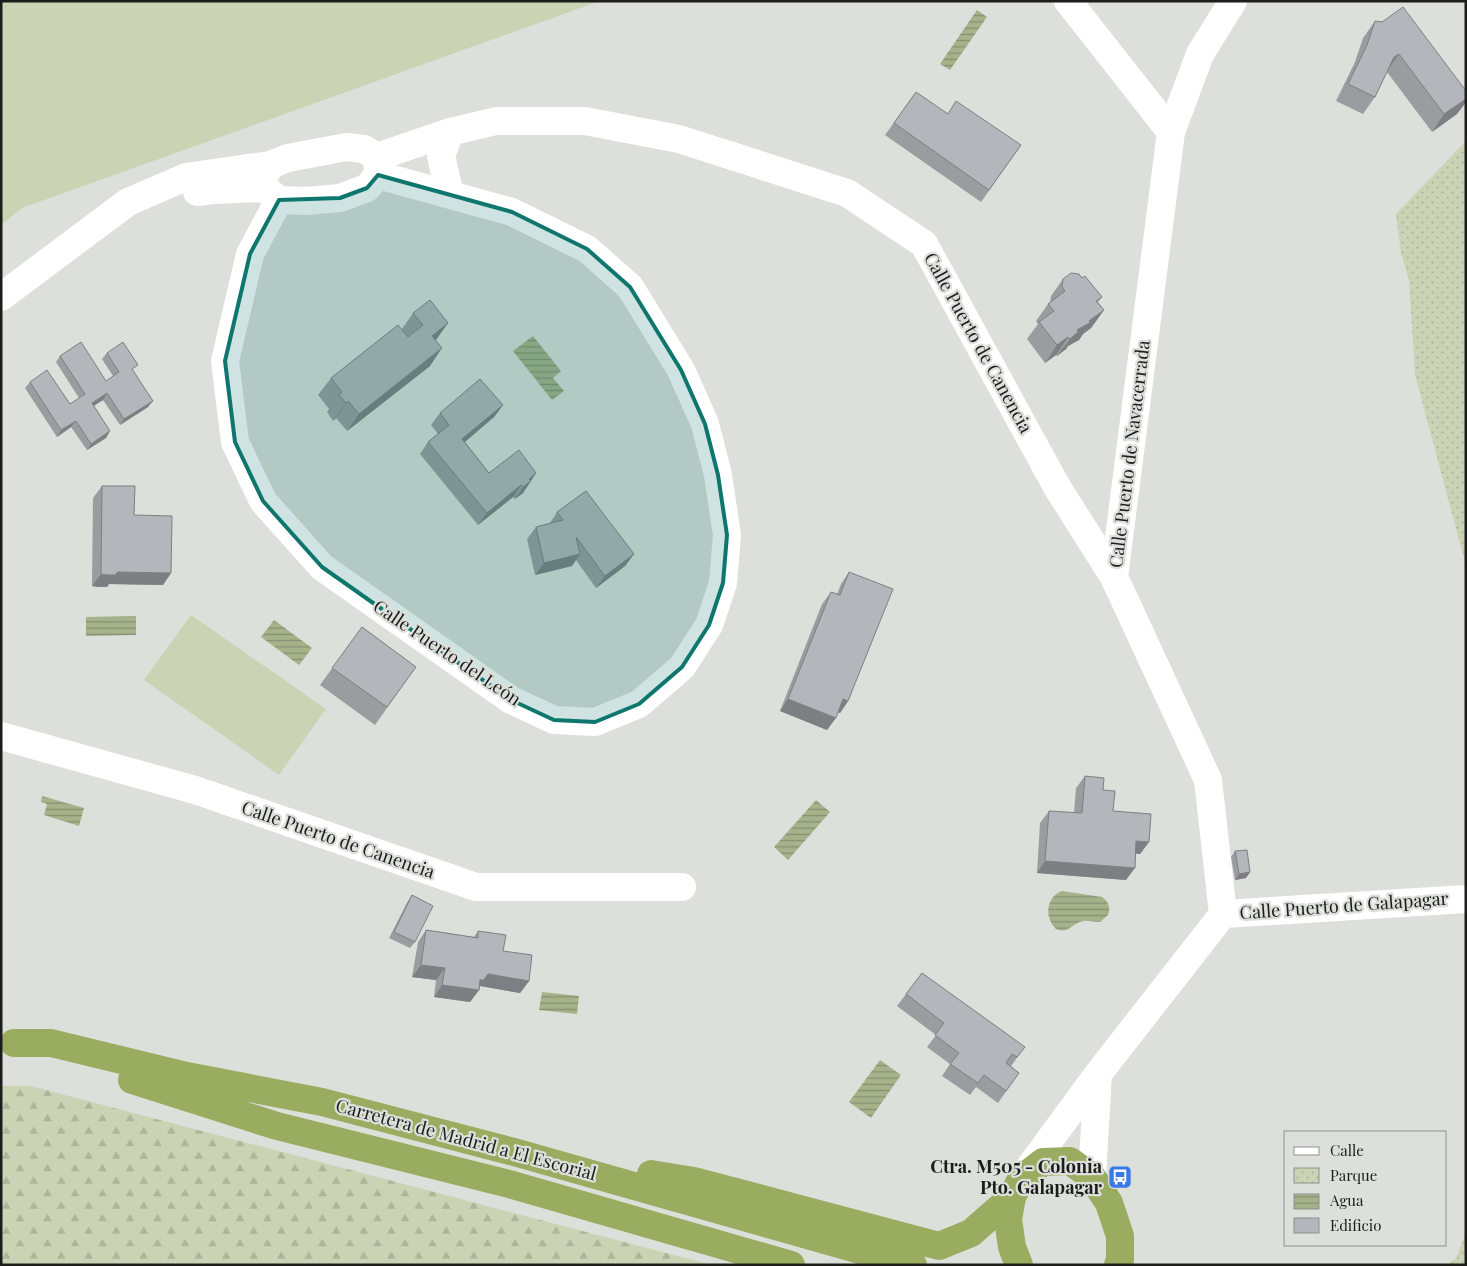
<svg xmlns="http://www.w3.org/2000/svg" width="1467" height="1266" viewBox="0 0 1467 1266" font-family="'Playfair Display',serif">
<style>
.green{fill:#cad4b5}
.forest{fill:url(#forest-firs)}
.park{fill:url(#park-dots)}
.water{fill:url(#water-rules)}
.lines{fill:none;stroke-linecap:round;stroke-linejoin:round}
.minor{stroke:#fff;stroke-width:28}
.trunk{stroke:#9aac60;stroke-width:28}
.wall{fill:#9a9da0}
.shaded-wall{fill:#7d7f82}
.building{fill:#b3b6ba;stroke:#7d7f82}
.marked{fill:#0f766e;fill-opacity:0.2;stroke:#0f766e;stroke-width:4;stroke-linejoin:round}
.labels{text-anchor:middle;stroke-width:4.5;stroke-linejoin:round;paint-order:stroke}
.street-label{font-size:18px;fill:#1c1d1b;stroke:#dddfda}
.poi-label{font-size:18px;font-weight:bold;fill:#1c1d1b;stroke:#dddfda;text-anchor:end}
</style>
<defs>
<pattern id="forest-firs" width="22" height="20" patternUnits="userSpaceOnUse" patternTransform="scale(1.25)"><rect width="22" height="20" fill="#cad4b5"/><path d="M5 1l3.5 6h-7zM16 11l3.5 6h-7z" fill="#adb69b"/></pattern>
<pattern id="park-dots" width="8" height="8" patternUnits="userSpaceOnUse" patternTransform="scale(1.25)"><rect width="8" height="8" fill="#cad4b5"/><path d="M2 2h.1M6 6h.1" fill="none" stroke="#adb69b" stroke-width="1.8" stroke-linecap="round"/></pattern>
<pattern id="water-rules" width="6" height="5" patternUnits="userSpaceOnUse" patternTransform="scale(1.25)"><rect width="6" height="5" fill="#a6b28a"/><path d="M0 2.5h6" fill="none" stroke="#869070"/></pattern>
</defs>
<rect width="100%" height="100%" fill="#dddfda"/>
<!-- green -->
<path class="green" d="M 1,1 L 600,1 L 22,208 L 1,225 Z
M 191,615 L 326,709 L 279,775 L 144,680 Z"/>
<!-- forest -->
<path class="forest" d="M 1,1086 L 31,1086 L 712,1265 L 1,1265 Z"/>
<!-- park -->
<path class="park" d="M 1466,141 L 1466,566 L 1415,375 L 1409,280 L 1401,254 L 1396,214 Z
M 1466,1232 L 1466,1265 L 1446,1265 L 1456,1259 Z"/>
<!-- water -->
<path class="water" d="M 977,10 L 987,17 L 950,70 L 940,64 Z
M 533,336 L 561,371 L 553,378 L 564,391 L 552,400 L 513,351 Z
M 136,616 L 136,635 L 86,636 L 86,617 Z
M 274,620 L 312,648 L 299,665 L 261,637 Z
M 42,796 L 84,808 L 79,826 L 44,815 L 47,804 L 41,802 Z
M 816,800 L 830,812 L 788,860 L 774,847 Z
M 1062,891 L 1102,897 C 1108,901 1111,907 1108,915 L 1100,922 C 1094,922 1088,920 1083,921 C 1071,924 1069,934 1056,929 C 1044,917 1046,897 1062,891 Z
M 542,992 L 579,996 L 577,1014 L 539,1010 Z
M 880,1060 L 901,1075 L 871,1118 L 849,1102 Z"/>
<g class="lines">
<!-- minor -->
<path class="minor" d="M 1068,1 L 1171,132
M 450,132 L 441,156 L 450,195
M 346,147 L 364,149 L 377,157 L 378,175 L 367,188 L 340,198 L 306,201 L 279,200 L 264,188 L 263,179 L 270,165 L 288,158 Z
M 377,157 L 450,132 L 496,121 L 585,121 L 679,139 L 847,193 L 924,244 L 1057,487 L 1114,577
M 197,192 L 213,190 L 264,188
M 279,200 L 250,254 L 225,361 L 235,442 L 263,501 L 322,567 L 511,700 L 554,720 L 595,722 L 639,704 L 682,667 L 709,625 L 723,583 L 727,535 L 718,475 L 705,424 L 681,370 L 630,287 L 587,249 L 512,212 L 378,175
M 1,297 L 128,202 L 186,177 L 270,165
M 1,736 L 195,790 L 476,887 L 682,887
M 1223,914 L 1466,899
M 1092,1177 L 1098,1074
M 1021,1179 L 1098,1074 L 1223,914 L 1208,780 L 1114,577 L 1171,132 L 1200,54 L 1233,1"/>
<!-- trunk -->
<path class="trunk" d="M 14,1043 L 51,1043 L 187,1076 L 322,1102 L 514,1152 L 913,1265
M 132,1080 L 277,1126 L 509,1184 L 791,1265
M 651,1174 L 694,1181 L 939,1246 L 971,1233 L 1012,1197
M 1019,1265 L 1012,1247 L 1008,1219 L 1012,1197 L 1021,1179 L 1043,1162 L 1070,1161 L 1092,1177 L 1109,1203 L 1120,1236 L 1120,1260 L 1118,1265"/>
</g>
<!-- wall -->
<path class="wall" d="M 1375,21 L 1466,91 L 1466,102 L 1457,114 L 1432,132 L 1387,72 L 1375,97 L 1363,114 L 1336,101 L 1355,62 L 1363,38 Z
M 916,92 L 947,114 L 1021,145 L 981,202 L 885,135 Z
M 1082,278 L 1102,297 L 1098,302 L 1104,310 L 1091,328 L 1083,334 L 1079,340 L 1068,346 L 1066,349 L 1057,356 L 1056,355 L 1045,363 L 1027,339 L 1038,324 L 1036,321 L 1048,304 L 1050,302 L 1051,296 L 1063,279 Z
M 413,313 L 436,340 L 430,366 L 347,431 L 336,418 L 333,421 L 327,412 L 329,409 L 318,395 L 331,378 L 402,329 Z
M 107,353 L 134,371 L 148,407 L 120,425 L 103,400 L 94,406 L 110,431 L 106,438 L 87,450 L 71,427 L 57,437 L 25,388 L 30,382 L 70,404 L 79,398 L 56,362 L 60,356 L 106,381 L 113,376 L 102,359 Z
M 503,405 L 494,417 L 465,442 L 489,473 L 536,473 L 523,493 L 515,499 L 513,497 L 478,525 L 420,454 L 428,442 L 438,434 L 431,425 L 440,413 Z
M 102,486 L 134,515 L 171,573 L 163,585 L 109,584 L 107,587 L 99,587 L 92,586 L 93,498 Z
M 557,512 L 634,554 L 625,566 L 596,588 L 576,560 L 572,566 L 535,575 L 527,539 L 536,527 L 550,523 Z
M 849,572 L 848,701 L 840,713 L 838,712 L 827,730 L 780,711 L 822,604 L 831,592 L 837,594 L 841,584 Z
M 362,627 L 416,667 L 375,725 L 320,685 Z
M 1085,776 L 1103,790 L 1113,811 L 1149,842 L 1140,854 L 1136,853 L 1126,880 L 1037,873 L 1040,823 L 1049,811 L 1074,813 L 1076,788 Z
M 1235,851 L 1250,872 L 1246,878 L 1235,880 L 1231,857 Z
M 412,895 L 415,942 L 410,948 L 389,938 L 408,901 Z
M 426,930 L 474,937 L 478,931 L 503,951 L 529,981 L 520,993 L 480,986 L 479,990 L 470,1002 L 434,997 L 436,980 L 412,977 L 418,942 Z
M 922,973 L 1025,1047 L 1011,1066 L 1019,1073 L 998,1103 L 976,1087 L 970,1095 L 942,1076 L 950,1064 L 927,1047 L 936,1035 L 897,1006 Z"/>
<!-- shaded-wall -->
<path class="shaded-wall" d="M 1399,54 L 1387,71 L 1394,57 Z
M 1466,99 L 1466,102 L 1457,114 L 1432,132 L 1444,114 Z
M 1104,310 L 1091,328 L 1083,334 L 1079,340 L 1068,346 L 1066,349 L 1057,356 L 1070,339 L 1077,330 Z
M 448,323 L 436,340 L 420,353 L 432,336 Z
M 1068,337 L 1056,355 L 1045,363 L 1057,345 Z
M 442,348 L 430,366 L 347,431 L 359,414 Z
M 107,393 L 103,400 L 88,409 L 92,403 Z
M 153,401 L 148,407 L 120,425 L 124,419 Z
M 348,401 L 336,418 L 333,421 L 346,403 Z
M 503,405 L 494,417 L 454,451 L 462,439 Z
M 76,421 L 71,427 L 57,437 L 61,430 Z
M 110,431 L 106,438 L 87,450 L 91,444 Z
M 536,473 L 523,493 L 515,499 L 529,479 Z
M 521,485 L 513,497 L 478,525 L 487,513 Z
M 580,554 L 572,566 L 535,575 L 544,563 Z
M 634,554 L 625,566 L 596,588 L 605,576 Z
M 118,572 L 171,573 L 163,585 L 109,584 L 107,587 L 99,587 L 92,586 L 101,574 Z
M 788,699 L 836,718 L 827,730 L 780,711 Z
M 843,699 L 848,701 L 840,713 L 835,711 Z
M 1136,841 L 1149,842 L 1140,854 L 1128,853 Z
M 1045,861 L 1135,868 L 1126,880 L 1037,873 Z
M 1250,872 L 1246,878 L 1235,880 L 1239,874 Z
M 421,965 L 445,968 L 436,980 L 412,977 Z
M 488,974 L 529,981 L 520,993 L 480,986 L 479,990 L 470,1002 L 434,997 L 442,985 L 480,980 Z"/>
<!-- building -->
<path class="building" d="M 1403,7 L 1466,91 L 1466,99 L 1444,114 L 1399,54 L 1394,57 L 1375,97 L 1348,84 L 1367,45 L 1375,21 L 1382,22 Z
M 916,92 L 948,114 L 956,101 L 1021,145 L 989,190 L 894,123 Z
M 1071,273 L 1079,274 L 1082,278 L 1085,276 L 1102,297 L 1096,301 L 1104,310 L 1089,321 L 1091,322 L 1077,330 L 1078,332 L 1070,339 L 1068,337 L 1057,345 L 1039,322 L 1054,311 L 1048,304 L 1065,291 L 1062,286 L 1063,279 Z
M 430,300 L 448,323 L 432,336 L 442,348 L 359,414 L 348,401 L 346,403 L 339,395 L 342,392 L 331,378 L 398,325 L 408,337 L 423,325 L 413,313 Z
M 81,342 L 106,381 L 119,372 L 107,353 L 123,342 L 138,365 L 132,369 L 153,401 L 124,419 L 107,393 L 92,403 L 110,431 L 91,444 L 76,421 L 61,430 L 30,382 L 47,370 L 70,404 L 85,394 L 60,356 Z
M 480,379 L 503,405 L 462,439 L 489,473 L 519,450 L 536,473 L 529,479 L 531,481 L 523,487 L 521,485 L 487,513 L 428,442 L 449,425 L 440,413 Z
M 102,486 L 135,486 L 134,515 L 172,516 L 171,573 L 118,572 L 115,575 L 108,575 L 101,574 Z
M 586,491 L 634,554 L 605,576 L 576,537 L 580,554 L 544,563 L 536,527 L 563,520 L 557,512 Z
M 849,572 L 893,589 L 848,701 L 843,699 L 836,718 L 788,699 L 831,592 L 840,595 Z
M 362,627 L 416,667 L 387,707 L 332,668 Z
M 1085,776 L 1104,778 L 1103,790 L 1115,791 L 1113,811 L 1151,814 L 1149,842 L 1136,841 L 1135,868 L 1045,861 L 1049,811 L 1082,813 Z
M 1247,850 L 1250,872 L 1239,874 L 1235,851 Z
M 412,895 L 433,906 L 415,942 L 394,932 Z
M 426,930 L 478,938 L 478,931 L 506,935 L 503,951 L 532,955 L 529,981 L 488,974 L 484,980 L 480,980 L 479,990 L 442,985 L 445,968 L 421,965 Z
M 922,973 L 1025,1047 L 1017,1057 L 1012,1054 L 1006,1063 L 1019,1073 L 1006,1091 L 984,1075 L 978,1083 L 950,1064 L 959,1053 L 935,1035 L 944,1023 L 906,994 Z"/>
<!-- marked area -->
<path class="marked" d="M 378,175 L 512,212 L 587,249 L 630,287 L 681,370 L 705,424 L 718,475 L 727,535 L 723,583 L 709,625 L 682,667 L 639,704 L 595,722 L 554,720 L 511,700 L 322,567 L 263,501 L 235,442 L 225,361 L 250,254 L 279,200 L 340,198 L 367,188 Z"/>
<!-- icons -->
<defs>
<g id="bus-square" transform="scale(1.25)"><rect x="-9" y="-9" width="18" height="18" rx="4" fill="#397ae8" stroke="#dddfda"/><path d="M-5-6H5V4H4V6H2V4H-2V6H-4V4H-5ZM-3.5-4V0h7V-4ZM-3.5 1.2v1.5H-2V1.2ZM2 1.2v1.5H3.5V1.2Z" fill="#fff"/></g>
</defs>
<g fill-rule="evenodd">
<use href="#bus-square" x="1120" y="1177"/>
</g>
<g class="labels">
<!-- street labels -->
<g class="street-label">
<text transform="translate(978 343) rotate(61)" y="6">Calle Puerto de Canencia</text>
<text transform="translate(1130 454) rotate(-83)" y="6">Calle Puerto de Navacerrada</text>
<text transform="translate(447 653) rotate(34)" y="6">Calle Puerto del León</text>
<text transform="translate(338 840) rotate(19)" y="6">Calle Puerto de Canencia</text>
<text transform="translate(1344 906) rotate(-4)" y="6">Calle Puerto de Galapagar</text>
<text transform="translate(466 1140) rotate(15)" y="6">Carretera de Madrid a El Escorial</text>
</g>
<!-- poi labels -->
<g class="poi-label">
<text x="1102" y="1173">Ctra. M505 - Colonia<tspan x="1102" dy="21">Pto. Galapagar</tspan></text>
</g>
</g>
<!-- border -->
<rect width="1467" height="1266" fill="none" stroke="#1c1d1b" stroke-width="5"/>
<!-- legend -->
<rect x="1284" y="1131" width="162" height="115" fill="#dddfda" stroke="#90918e"/>
<rect x="1294" y="1147" width="25" height="8" fill="#ffffff" stroke="#90918e"/>
<text x="1330" y="1156" font-size="15" fill="#1c1d1b">Calle</text>
<rect x="1294" y="1168" width="25" height="15" fill="url(#park-dots)" stroke="#90918e"/>
<text x="1330" y="1181" font-size="15" fill="#1c1d1b">Parque</text>
<rect x="1294" y="1194" width="25" height="15" fill="url(#water-rules)" stroke="#90918e"/>
<text x="1330" y="1206" font-size="15" fill="#1c1d1b">Agua</text>
<rect x="1294" y="1218" width="25" height="15" fill="#b3b6ba" stroke="#90918e"/>
<text x="1330" y="1231" font-size="15" fill="#1c1d1b">Edificio</text>
</svg>
